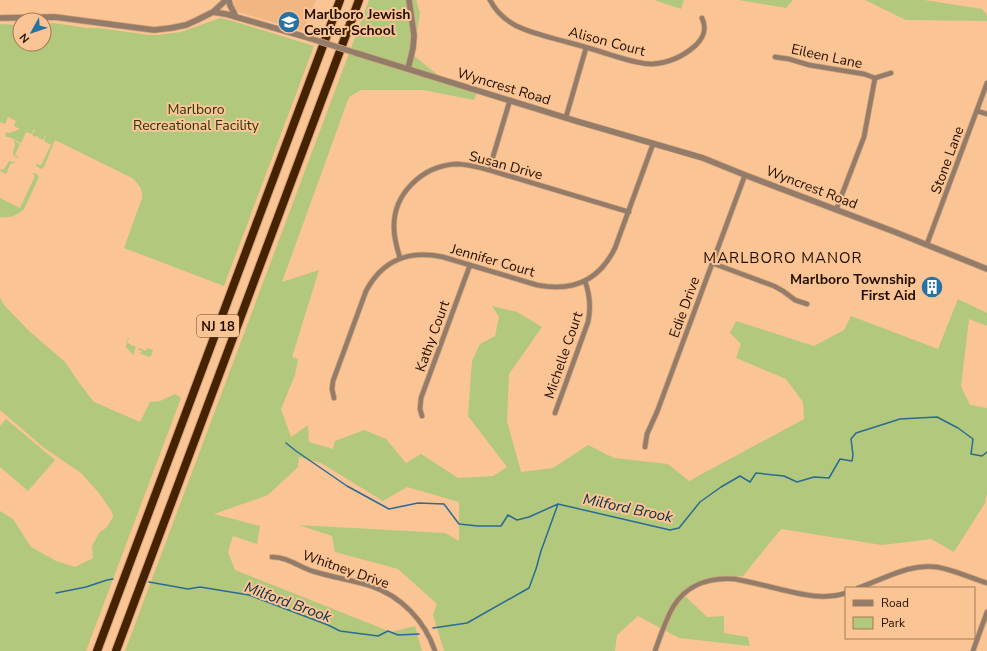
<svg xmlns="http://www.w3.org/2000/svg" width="987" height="651" viewBox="0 0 987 651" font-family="'Nunito Sans',sans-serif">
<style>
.built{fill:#f2b683}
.green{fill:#b2c87c}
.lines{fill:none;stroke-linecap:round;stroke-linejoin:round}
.stream{stroke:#2a6b94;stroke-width:1.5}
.minor-casing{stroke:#d3a37a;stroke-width:6}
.tertiary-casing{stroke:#d3a37a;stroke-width:7}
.motorway-casing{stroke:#d3a37a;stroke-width:10}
.minor{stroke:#937d6a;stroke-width:4.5}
.tertiary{stroke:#937d6a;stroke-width:5.5}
.motorway{stroke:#452300;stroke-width:8}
.tertiary-bridge-casing{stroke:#d3a37a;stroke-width:7;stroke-linecap:butt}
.tertiary-bridge{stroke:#937d6a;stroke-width:5.5}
.labels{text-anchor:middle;stroke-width:4;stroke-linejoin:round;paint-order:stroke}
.shield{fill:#fac495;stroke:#62452d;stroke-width:1}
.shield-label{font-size:13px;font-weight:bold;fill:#210e00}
.poi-label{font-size:14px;font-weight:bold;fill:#210e00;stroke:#fac495;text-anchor:start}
.street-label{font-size:14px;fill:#210e00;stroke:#fac495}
.park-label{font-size:14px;fill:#2b350a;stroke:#fac495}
.neighbourhood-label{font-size:15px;letter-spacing:1px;fill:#210e00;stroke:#fac495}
.water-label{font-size:15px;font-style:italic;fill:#042e48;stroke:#fac495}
</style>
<rect width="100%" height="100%" fill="#fac495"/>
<!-- built -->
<path class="built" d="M 234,0 L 316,0 L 303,31 L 238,12 L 236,11 L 232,4 Z"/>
<!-- green -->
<path class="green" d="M 369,0 L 416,0 L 420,13 L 413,55 L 444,80 L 478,90 L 474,100 L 423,90 L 361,90 L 349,97 L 282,282 L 319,270 L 292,357 L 298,359 L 295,375 L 281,409 L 291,437 L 308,425 L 309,442 L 333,449 L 335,441 L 364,430 L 386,439 L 406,463 L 421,454 L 458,478 L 493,476 L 507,467 L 468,416 L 472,361 L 480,344 L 495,336 L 499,317 L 492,306 L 517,312 L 542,327 L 509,374 L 507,421 L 521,472 L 553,468 L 588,445 L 614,458 L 668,464 L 689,481 L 804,419 L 803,402 L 786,379 L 736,358 L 741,344 L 730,333 L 736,321 L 814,346 L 844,330 L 851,316 L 938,349 L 958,299 L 987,313 L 987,326 L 969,319 L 961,386 L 970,405 L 987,408 L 987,493 L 985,503 L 954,552 L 931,539 L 882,545 L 781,529 L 743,576 L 701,581 L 683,594 L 707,617 L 724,616 L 724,633 L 748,637 L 750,646 L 679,638 L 638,616 L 617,635 L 615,651 L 444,651 L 433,615 L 437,604 L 398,569 L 335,552 L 332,536 L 299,525 L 445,533 L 459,541 L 459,502 L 407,487 L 383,501 L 321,463 L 299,457 L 298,467 L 268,495 L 214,514 L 260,526 L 257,544 L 233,536 L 228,552 L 235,570 L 391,632 L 415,626 L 422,651 L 125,651 Z
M 654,0 L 684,0 L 681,9 Z
M 738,0 L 793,0 L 786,8 Z
M 865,0 L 924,0 L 982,9 L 987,15 L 987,21 L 906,20 Z
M 223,17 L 223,19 L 226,19 L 314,46 L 224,286 L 124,248 L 142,198 C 143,189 139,184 132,178 L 55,140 L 44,167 L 41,169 L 36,166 L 36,164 L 41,165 L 51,145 L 44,141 L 46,135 L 45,135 L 43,140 L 38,138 L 38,136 L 37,136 L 36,137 L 32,135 L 35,130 L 34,129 L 32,134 L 26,132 L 21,143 L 9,137 L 6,137 L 5,134 L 7,132 L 9,133 L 20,129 L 14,126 L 16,121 L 8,117 L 5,124 L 0,122 L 0,24 L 20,25 L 20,44 L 44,44 L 44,24 L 53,23 L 87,28 L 99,28 L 149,35 L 158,35 L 181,32 Z
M 13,140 L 20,144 L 15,155 L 19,157 L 18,158 C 9,155 15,150 15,144 Z
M 9,161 L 14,162 L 15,164 L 11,163 L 6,174 L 0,171 L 0,170 L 4,169 Z
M 33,173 L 37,174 L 39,177 L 24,209 C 17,216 10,218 0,217 L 0,198 L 20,208 L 35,176 L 33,174 Z
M 0,298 L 4,305 L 28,330 L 65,362 L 80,384 L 94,402 L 140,422 L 150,402 L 160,401 L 175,394 L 181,398 L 86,651 L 0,651 L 0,511 L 13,519 L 31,547 L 56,561 L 75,567 L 93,558 L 92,546 L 99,533 L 107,527 L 113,517 L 112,512 L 99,493 L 81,473 L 43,447 L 0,410 Z
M 128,337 L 129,338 L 127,343 L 136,347 L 133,355 L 126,347 Z
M 139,348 L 146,351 L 147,348 L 153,350 L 151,356 L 149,357 L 139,353 L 139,352 L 142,353 L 142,351 L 138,350 Z
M 6,419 L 55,460 L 28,491 L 0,467 L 0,426 Z"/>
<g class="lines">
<!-- stream -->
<path class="stream" d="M 286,443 L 296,451 L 347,486 L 389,509 L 418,503 L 444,504 L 459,524 L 478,526 L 501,526 L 508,515 L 517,520 L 529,517 L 558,504
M 149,582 L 188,589 L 200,587 L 249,595 L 328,625 L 340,631 L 378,636 L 388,631 L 398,635 L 419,634
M 56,593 L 86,587 L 107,580 L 113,579
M 433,628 L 467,623 L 529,588 L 536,569 L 541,551 L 558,504 L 670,530 L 679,528 L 700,502 L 721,487 L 740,476 L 750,482 L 756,473 L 784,476 L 797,482 L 814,477 L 829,478 L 840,459 L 852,461 L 853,455 L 851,439 L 856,433 L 900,419 L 937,417 L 958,428 L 973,439 L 971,454 L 982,456 L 987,452"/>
<!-- minor casing -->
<g class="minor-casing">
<path id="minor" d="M 490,0 C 495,10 503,18 513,24 C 528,33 550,37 567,42 C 582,46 596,50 611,55 C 624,59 638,64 652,64 C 668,63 684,56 696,45 C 704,37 707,29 702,18
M 775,57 L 789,59 L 809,65 L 864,74 L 875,78
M 977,111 L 987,114
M 566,117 L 586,48
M 489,170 L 510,100
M 836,210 L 864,137 L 875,78 L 891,73
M 927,244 L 987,83
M 400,258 C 397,248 394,239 394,228 C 393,194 422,166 456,164 C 467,164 478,167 489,170 L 629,212
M 712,263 L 774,286 L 783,291 L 795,300 L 807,304
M 334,398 L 332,389 L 333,381 L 366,291 C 383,259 409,250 443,257 L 537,285 C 572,292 599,281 615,248 L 653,144
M 555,413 L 588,322 C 591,308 590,295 585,281
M 422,416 L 420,409 L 421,398 L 470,265
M 645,447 L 647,434 L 657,412 L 745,175
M 272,557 C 287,557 298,566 312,571 C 331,577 352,580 371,586 C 401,596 425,621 435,651
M 858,588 C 884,579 910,563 937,567 C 954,570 971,578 987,583
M 655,651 C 660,637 665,621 673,607 C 686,585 709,577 735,579 C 751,582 767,586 783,590 C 804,595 824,600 846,593
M 973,651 L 987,612"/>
</g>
<!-- tertiary casing -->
<g class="tertiary-casing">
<path id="tertiary" d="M 229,0 L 230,5 L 236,17
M 213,12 L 226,0
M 0,18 L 55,17 L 154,30 L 171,28 L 186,25 L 197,20 L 213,12 L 226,14 L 236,17 L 309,38
M 356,53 L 576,121 L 703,158 L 745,175 L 895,232 L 987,269
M 408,69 L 413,48 L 414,35 L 409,0"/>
</g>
<!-- motorway casing -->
<g class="motorway-casing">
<path id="motorway" d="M 97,651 L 340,0
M 116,651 L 359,0"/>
</g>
<!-- minor -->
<use href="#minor" class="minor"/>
<!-- tertiary -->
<use href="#tertiary" class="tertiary"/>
<!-- motorway -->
<use href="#motorway" class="motorway"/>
<!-- tertiary-bridge casing -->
<g class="tertiary-bridge-casing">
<path id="tertiary-bridge" d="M 309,38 L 356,53"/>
</g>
<!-- tertiary-bridge -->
<use href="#tertiary-bridge" class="tertiary-bridge"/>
</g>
<!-- icons -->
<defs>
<g id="school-disc" transform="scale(1.15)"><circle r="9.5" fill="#2573a5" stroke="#fac495"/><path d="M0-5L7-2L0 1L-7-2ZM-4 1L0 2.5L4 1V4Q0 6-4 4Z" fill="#fff"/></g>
<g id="building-disc" transform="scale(1.15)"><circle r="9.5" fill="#2573a5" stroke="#fac495"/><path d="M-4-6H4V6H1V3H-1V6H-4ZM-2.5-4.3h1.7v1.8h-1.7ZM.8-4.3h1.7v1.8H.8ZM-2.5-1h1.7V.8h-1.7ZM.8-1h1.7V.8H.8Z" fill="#fff"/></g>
</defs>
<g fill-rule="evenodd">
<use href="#school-disc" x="289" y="22"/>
<use href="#building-disc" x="932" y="287"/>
</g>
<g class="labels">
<!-- shield labels -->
<rect class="shield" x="197" y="315" width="42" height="22" rx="3"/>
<g class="shield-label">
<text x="218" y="331">NJ 18</text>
</g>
<!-- poi labels -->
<g class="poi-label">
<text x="304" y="19">Marlboro Jewish<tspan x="304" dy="16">Center School</tspan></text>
<text x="916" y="284" text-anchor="end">Marlboro Township<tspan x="916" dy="16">First Aid</tspan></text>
</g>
<!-- street labels -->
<g class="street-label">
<text transform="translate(607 41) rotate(15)" y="5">Alison Court</text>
<text transform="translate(827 56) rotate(12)" y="5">Eileen Lane</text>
<text transform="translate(504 86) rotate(17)" y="5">Wyncrest Road</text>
<text transform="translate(947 160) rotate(-70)" y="5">Stone Lane</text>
<text transform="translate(506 165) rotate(15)" y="5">Susan Drive</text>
<text transform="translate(812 187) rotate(21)" y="5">Wyncrest Road</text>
<text transform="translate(493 260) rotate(16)" y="5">Jennifer Court</text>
<text transform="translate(684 307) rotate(-70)" y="5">Edie Drive</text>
<text transform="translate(432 336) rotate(-70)" y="5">Kathy Court</text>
<text transform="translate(563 355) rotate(-71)" y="5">Michelle Court</text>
<text transform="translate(346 569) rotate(19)" y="5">Whitney Drive</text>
</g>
<!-- park labels -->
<g class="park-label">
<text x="196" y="114">Marlboro<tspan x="196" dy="16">Recreational Facility</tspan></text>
</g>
<!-- neighbourhood labels -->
<g class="neighbourhood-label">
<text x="783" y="263">MARLBORO MANOR</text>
</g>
<!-- water labels -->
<g class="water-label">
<text transform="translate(628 508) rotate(12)" y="5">Milford Brook</text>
<text transform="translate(288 602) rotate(20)" y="5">Milford Brook</text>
</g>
</g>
<!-- legend -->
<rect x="845" y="587" width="130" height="52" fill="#fac495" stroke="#a37b59"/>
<rect x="853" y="600" width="20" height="6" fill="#937d6a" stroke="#a37b59"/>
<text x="881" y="607" font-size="12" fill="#210e00">Road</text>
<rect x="853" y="617" width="20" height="12" fill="#b2c87c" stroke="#a37b59"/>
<text x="881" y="627" font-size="12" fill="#210e00">Park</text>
<!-- north arrow -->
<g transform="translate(32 32) rotate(230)"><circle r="19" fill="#fac495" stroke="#a37b59"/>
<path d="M0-3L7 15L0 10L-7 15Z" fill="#2573a5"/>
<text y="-6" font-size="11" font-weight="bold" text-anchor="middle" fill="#210e00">N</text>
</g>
</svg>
